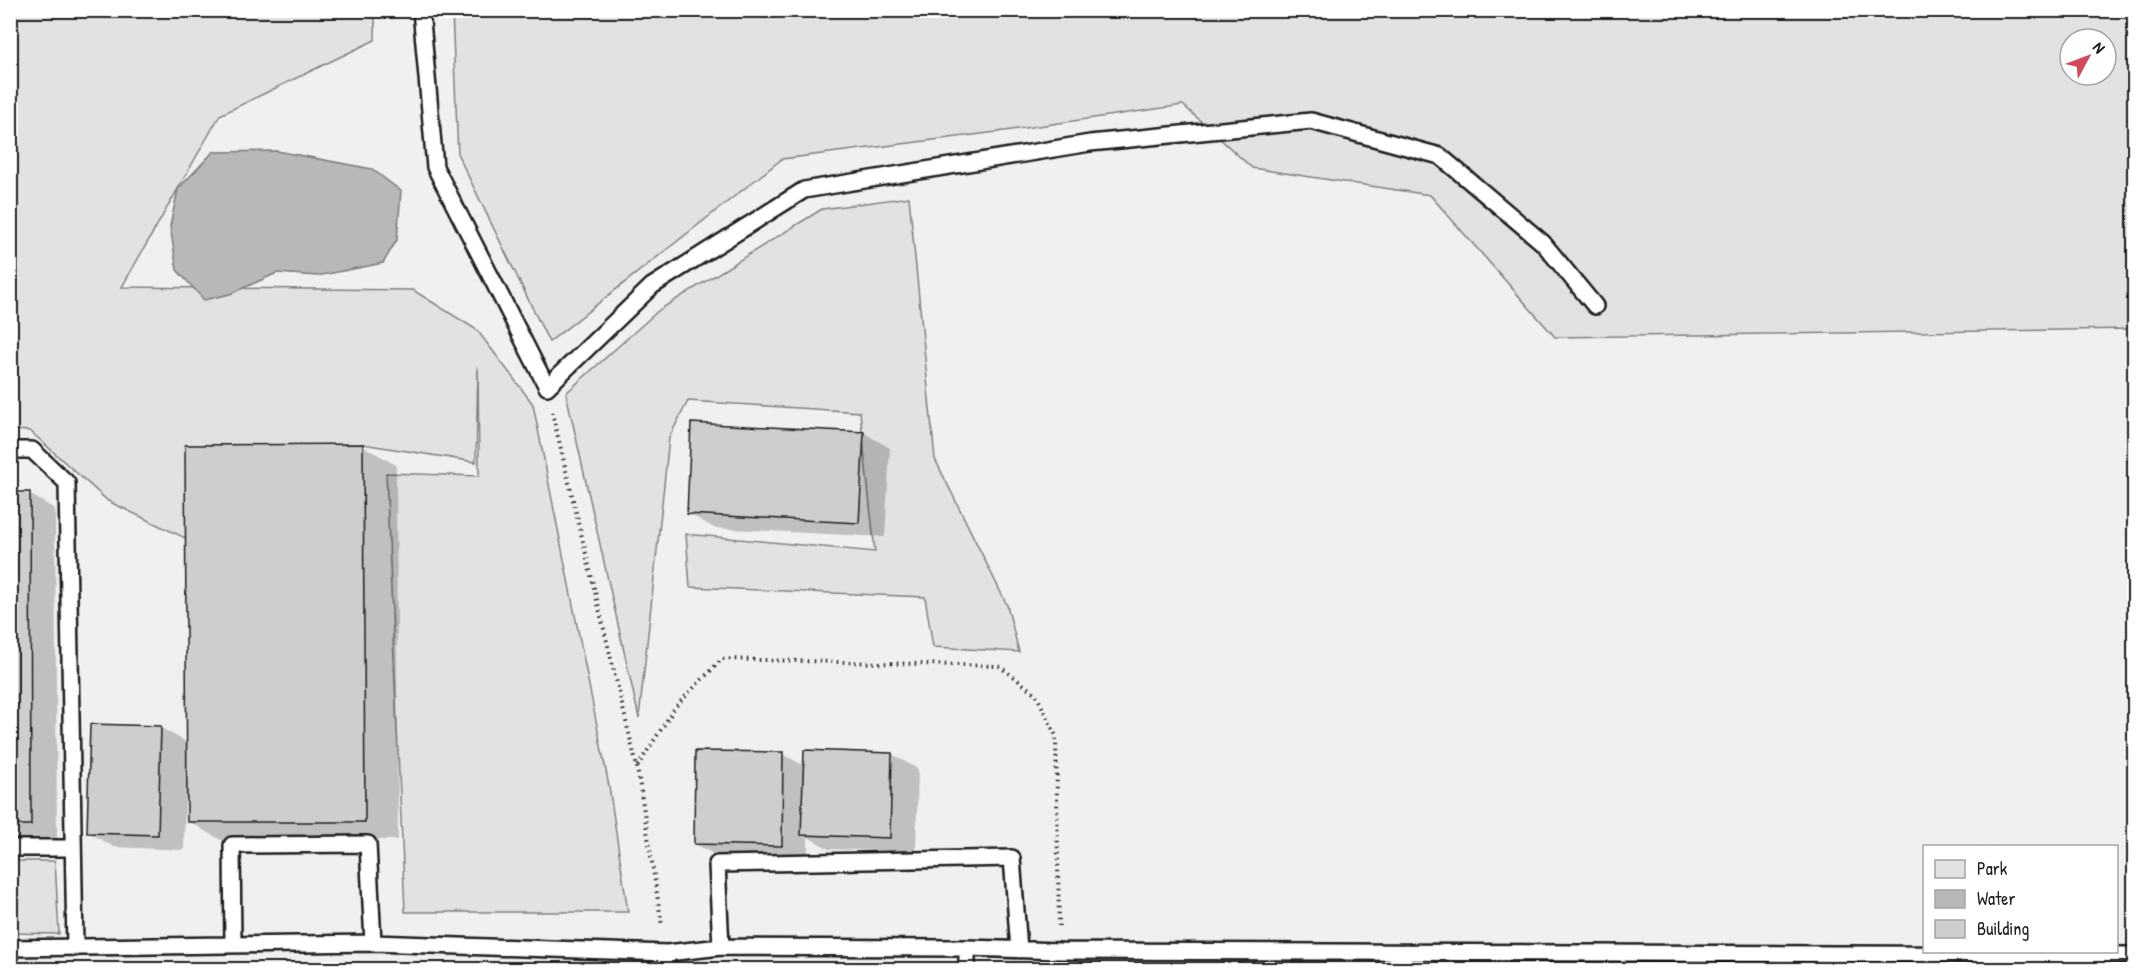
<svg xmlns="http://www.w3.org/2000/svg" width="2145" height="980" viewBox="0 0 2145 980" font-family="'Patrick Hand',sans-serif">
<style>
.built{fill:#f0f0f0;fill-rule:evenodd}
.green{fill:#e2e2e2;stroke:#7f7f7f;stroke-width:1.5;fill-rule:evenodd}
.water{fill:#b8b8b8;stroke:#7a7a7a;stroke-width:1.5}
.shadow{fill:#0003}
.building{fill:#cecece;stroke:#1c1c1c;stroke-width:1.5}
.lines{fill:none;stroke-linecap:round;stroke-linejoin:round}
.service-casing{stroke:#1c1c1c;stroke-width:20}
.path{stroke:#1c1c1c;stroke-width:4;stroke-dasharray:1.5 4.5;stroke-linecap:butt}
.service{stroke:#fff;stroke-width:15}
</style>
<rect width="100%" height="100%" fill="#fff"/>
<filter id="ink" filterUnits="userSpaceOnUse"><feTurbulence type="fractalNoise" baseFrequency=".0167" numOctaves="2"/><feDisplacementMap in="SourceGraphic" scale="12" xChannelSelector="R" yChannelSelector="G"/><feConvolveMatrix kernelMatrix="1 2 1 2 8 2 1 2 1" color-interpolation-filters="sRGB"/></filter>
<g filter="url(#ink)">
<!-- built -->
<path class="built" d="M 11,11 L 2134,11 L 2134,969 L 11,969 ZM 2070,39 L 2106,39 L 2106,75 L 2070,75 ZM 1924,846 L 2116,846 L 2116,952 L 1924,952 Z"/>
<!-- green -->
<path class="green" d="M 11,11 L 375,11 L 375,40 L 220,115 L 122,287 L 413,290 L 477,330 L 533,404 L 609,786 L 628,912 L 405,912 L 386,473 L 479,476 L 478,366 L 476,462 L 363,444 L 185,538 L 108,501 L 30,431 L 11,430 Z
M 452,11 L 2134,11 L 2134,329 L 1555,337 L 1430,195 L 1252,168 L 1183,105 L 997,132 L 782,159 L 549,342 L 458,155 ZM 2070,39 L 2106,39 L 2106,75 L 2070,75 Z
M 909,197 L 935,459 L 1007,605 L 1019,652 L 933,647 L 925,597 L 690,587 L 686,534 L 875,552 L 860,412 L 688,401 L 669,438 L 639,718 L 566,393 L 659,310 L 822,209 Z
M 11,861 L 55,861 L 59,934 L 11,933 Z"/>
<!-- water -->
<path class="water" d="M 277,151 L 372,169 L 401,191 L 397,240 L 383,263 L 317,276 L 277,273 L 230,294 L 204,300 L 177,270 L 170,226 L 178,189 L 213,152 Z"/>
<!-- shadow -->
<path class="shadow" d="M 864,433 L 890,448 L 885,537 L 714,528 L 688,513 Z
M 363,446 L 396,465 L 398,840 L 221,840 L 188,821 L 188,799 L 185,799 L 184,850 L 114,847 L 88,832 L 161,728 L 188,743 L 186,447 Z
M 10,494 L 29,494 L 55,509 L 57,840 L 20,840 L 10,834 Z
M 782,754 L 805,766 L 892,754 L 918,769 L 916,852 L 829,849 L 808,837 L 808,860 L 722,859 L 695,844 Z"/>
<!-- building -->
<path class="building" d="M 691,423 L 864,432 L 859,523 L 687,514 Z
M 363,444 L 365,822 L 187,822 L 185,445 Z
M 10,492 L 30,492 L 31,825 L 10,825 Z
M 90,724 L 161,726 L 158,835 L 87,833 Z
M 804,750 L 892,753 L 890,838 L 801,835 Z
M 695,751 L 783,752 L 782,846 L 694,844 Z"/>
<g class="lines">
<!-- service casing -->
<g class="service-casing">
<path id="service" d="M 421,10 L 435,167 L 547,387 L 652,286 L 804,190 L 1090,143 L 1311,121 L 1440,156 L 1543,243 L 1595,306
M 10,450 L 32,450 L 67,483 L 75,948
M 10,848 L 73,848
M 233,945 L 232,845 L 368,844 L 373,943
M 721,947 L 717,864 L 1012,858 L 1019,950
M 10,948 L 373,943 L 667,953 L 721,947 L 967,948 L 967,970
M 967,948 L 1060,951 L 2134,955
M 666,970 L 667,953"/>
</g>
<!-- path -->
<path class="path" d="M 552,412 L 637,767 L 676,706 L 722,659 L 999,666 L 1036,694 L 1056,736 L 1059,926
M 637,767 L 662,926"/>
<!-- service -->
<use href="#service" class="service"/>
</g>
</g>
<!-- margin -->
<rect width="2145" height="980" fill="none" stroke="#fff" stroke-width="36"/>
<rect x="18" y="18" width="2109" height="944" fill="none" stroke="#1c1c1c" stroke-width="2" filter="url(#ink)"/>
<!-- legend -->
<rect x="1923" y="845" width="195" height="108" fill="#ffffff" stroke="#a4a4a4" stroke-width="1.5"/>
<rect x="1935" y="860" width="30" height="18" fill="#e2e2e2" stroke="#a4a4a4" stroke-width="1.5"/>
<text x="1977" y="875" font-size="18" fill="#1c1c1c">Park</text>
<rect x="1935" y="890" width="30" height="18" fill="#b8b8b8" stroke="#a4a4a4" stroke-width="1.5"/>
<text x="1977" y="905" font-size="18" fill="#1c1c1c">Water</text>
<rect x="1935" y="920" width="30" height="18" fill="#cecece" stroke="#a4a4a4" stroke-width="1.5"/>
<text x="1977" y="935" font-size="18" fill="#1c1c1c">Building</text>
<!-- north arrow -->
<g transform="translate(2088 57) rotate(49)"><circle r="28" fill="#ffffff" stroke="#a4a4a4" stroke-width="1.5"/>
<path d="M0-4.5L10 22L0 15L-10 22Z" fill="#d1495b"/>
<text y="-9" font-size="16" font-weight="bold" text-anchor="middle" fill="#1c1c1c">N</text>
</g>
</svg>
